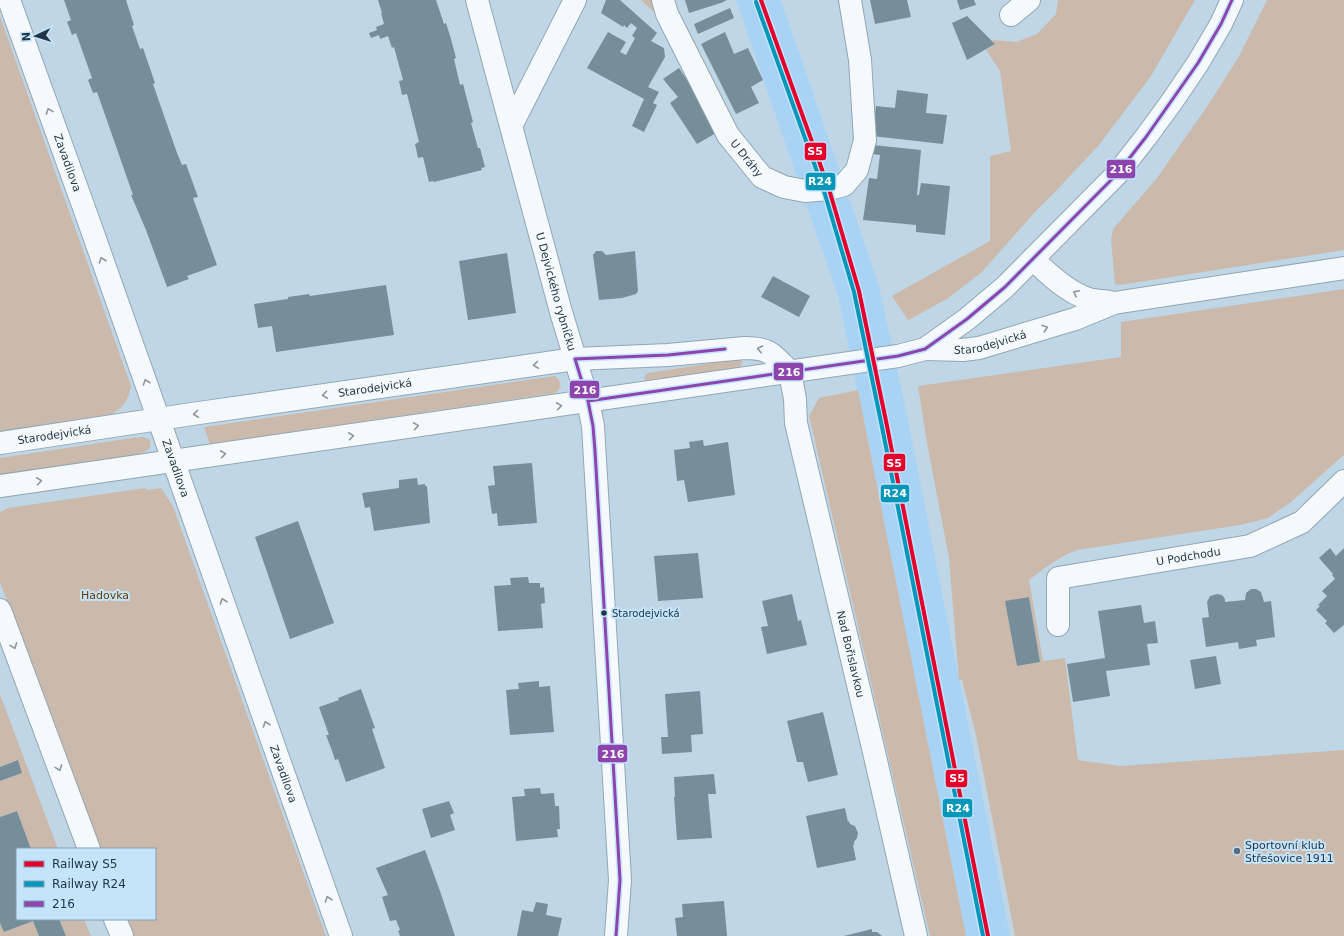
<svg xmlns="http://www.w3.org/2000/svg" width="1344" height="936" viewBox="0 0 1344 936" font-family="'DejaVu Sans',sans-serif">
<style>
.built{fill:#a8d3f4}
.green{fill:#cbbaab;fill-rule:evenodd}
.building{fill:#768e99}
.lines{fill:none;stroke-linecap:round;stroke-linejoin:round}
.street-casing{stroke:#92a6b5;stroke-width:24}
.secondary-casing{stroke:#92a6b5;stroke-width:24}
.street{stroke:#f5f9fb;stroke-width:22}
.secondary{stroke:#f5f9fb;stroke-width:22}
.bus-1-casing{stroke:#c4e4fc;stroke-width:6}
.bus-1{stroke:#8e44ad;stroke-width:3}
.rail-1-casing{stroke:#c4e4fc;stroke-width:7}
.rail-2-casing{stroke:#c4e4fc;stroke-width:7}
.rail-1{stroke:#e4002b;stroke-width:4}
.rail-2{stroke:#0597b9;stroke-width:4}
.oneway{stroke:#8a96a0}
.bus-dot{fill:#1f3444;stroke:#c4e4fc;stroke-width:1.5}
.poi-dot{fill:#576d7d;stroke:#c4e4fc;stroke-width:1.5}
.labels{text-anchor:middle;stroke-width:4;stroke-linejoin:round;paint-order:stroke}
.bus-label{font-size:10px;fill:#1f3444;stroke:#c4e4fc;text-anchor:start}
.street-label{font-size:11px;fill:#1f3444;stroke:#c4e4fc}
.park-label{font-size:11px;fill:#6b3900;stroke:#c4e4fc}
.poi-label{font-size:11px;fill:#1f3444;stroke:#c4e4fc;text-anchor:start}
.line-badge{stroke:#c4e4fc;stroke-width:1.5}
.badge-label{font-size:11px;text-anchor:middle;font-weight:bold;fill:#fff}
</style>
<rect width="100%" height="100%" fill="#bfd6e7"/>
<!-- built -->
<path class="built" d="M 736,0 L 781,0 L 879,286 L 907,416 L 1010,936 L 966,936 L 865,425 L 838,296 Z"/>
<!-- green -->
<path class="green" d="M 641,0 L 654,0 L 660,18 Z
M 1058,0 L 1195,0 L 1151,76 L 1099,145 L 1055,192 L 1034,213 L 982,272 L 947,299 L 908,320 L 892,296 L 990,241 L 990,156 L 1011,151 L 1000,71 L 986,50 L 995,44 L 992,41 L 994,40 L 1016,42 L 1037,34 L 1056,14 Z
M 1267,0 L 1344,0 L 1344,250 L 1120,285 L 1115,284 L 1111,240 L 1113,229 L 1157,178 L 1206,108 L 1238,58 Z
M 0,16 L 131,386 C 129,399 123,408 112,414 L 0,431 Z
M 1344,289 L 1344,455 L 1291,502 L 1268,518 L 1240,525 L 1077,550 C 1058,557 1045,568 1029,580 L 1043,661 L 1065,658 L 1078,760 L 1120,766 L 1344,750 L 1344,936 L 1015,936 L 976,735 L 962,680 L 959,680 L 949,558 L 927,443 L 918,386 L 1121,357 L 1121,322 ZM 1029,597 L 1040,662 L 1017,666 L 1013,640 Z
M 738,359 L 742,361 L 742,364 L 740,368 L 647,382 L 644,378 L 646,374 L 648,373 Z
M 555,376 C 561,381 563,388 555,393 L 210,444 L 204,427 Z
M 858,390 L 865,425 L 966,936 L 930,936 L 809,416 L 819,398 Z
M 139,437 L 143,437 L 150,440 L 150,447 L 148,450 L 140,454 L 0,475 L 0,458 Z
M 145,488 L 148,490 L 161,488 L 173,506 L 326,936 L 133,936 L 127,919 L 155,919 L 155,849 L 100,849 L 0,582 L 0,512 L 8,508 Z
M 0,694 L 58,849 L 31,849 L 17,811 L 0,817 L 0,781 L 22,773 L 18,760 L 0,767 Z
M 59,919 L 84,919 L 91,936 L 66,936 Z
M 33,921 L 39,936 L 0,936 L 0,923 L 4,932 Z"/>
<!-- building -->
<path class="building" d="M 64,0 L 126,0 L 134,25 L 132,26 L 140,49 L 143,48 L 155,83 L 153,84 L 177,153 L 182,165 L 186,164 L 198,197 L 193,198 L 217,265 L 187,276 L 189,279 L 167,287 L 146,230 L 131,195 L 133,195 L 97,92 L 93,93 L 88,80 L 92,78 L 76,33 L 72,35 L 67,22 L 71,20 Z
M 378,0 L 436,0 L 444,24 L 446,23 L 451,39 L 456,58 L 454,59 L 460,85 L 463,84 L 473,122 L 471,123 L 478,148 L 480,148 L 485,167 L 481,168 L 482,170 L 434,182 L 433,181 L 429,182 L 423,157 L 418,158 L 415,144 L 419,142 L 407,94 L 402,95 L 399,81 L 403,80 L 394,47 L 392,48 L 388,36 L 380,39 L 379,35 L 371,38 L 369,33 L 377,30 L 376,27 L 384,24 L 381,13 L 382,13 Z
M 606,0 L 620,0 L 657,33 L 651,41 L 664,48 L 665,57 L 648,87 L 659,92 L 653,103 L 657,105 L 644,132 L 632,126 L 644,99 L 587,68 L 608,32 L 626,42 L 620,52 L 626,55 L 635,38 L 632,36 L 637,28 L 631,23 L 627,28 L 624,25 L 623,27 L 601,13 Z
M 685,0 L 727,0 L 723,2 L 724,2 L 689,13 Z
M 870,0 L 907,0 L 911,17 L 875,24 Z
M 957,0 L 974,0 L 976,5 L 960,10 Z
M 730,8 L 734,18 L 698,34 L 694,24 Z
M 967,16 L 995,44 L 967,60 L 952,23 Z
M 725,32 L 734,54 L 748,48 L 763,80 L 751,87 L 759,103 L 736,114 L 701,44 Z
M 679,68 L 692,87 L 716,133 L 697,144 L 670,103 L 678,97 L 663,79 Z
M 897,90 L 928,94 L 926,113 L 947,115 L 943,144 L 872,136 L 876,106 L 895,108 Z
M 873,145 L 921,150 L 917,195 L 919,195 L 921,183 L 950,186 L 945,235 L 916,232 L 916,225 L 863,220 L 869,178 L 877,179 L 880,155 L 872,154 Z
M 596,251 L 602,251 L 606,255 L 635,251 L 638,291 L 636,294 L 622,298 L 599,300 L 593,255 Z
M 507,253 L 516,313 L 468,320 L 459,261 Z
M 773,276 L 810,296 L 799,317 L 761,297 Z
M 386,285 L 394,335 L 276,352 L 272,326 L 258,328 L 254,304 L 288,299 L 288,297 L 309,294 L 310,296 Z
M 703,440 L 704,446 L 728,442 L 735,495 L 688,502 L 684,480 L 677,481 L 674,450 L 690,448 L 689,442 Z
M 532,463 L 537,523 L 498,526 L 497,513 L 492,514 L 488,486 L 495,485 L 493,466 Z
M 417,478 L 418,485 L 425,484 L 425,486 L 427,486 L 430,523 L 374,531 L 370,507 L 365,508 L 362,493 L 399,488 L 399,480 Z
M 298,521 L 334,623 L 290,639 L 255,537 Z
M 1330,548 L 1336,556 L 1344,548 L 1344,625 L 1334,633 L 1325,623 L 1327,621 L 1316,610 L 1320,606 L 1318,605 L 1327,596 L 1322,591 L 1335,579 L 1332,575 L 1333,574 L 1319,558 Z
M 698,553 L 703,598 L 658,601 L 654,556 Z
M 528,577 L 529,583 L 540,583 L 540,588 L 544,587 L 545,603 L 541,604 L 543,628 L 498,631 L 494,586 L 511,585 L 510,578 Z
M 1251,589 L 1256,589 L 1261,592 L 1264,602 L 1271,601 L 1275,637 L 1256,640 L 1257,646 L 1239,649 L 1238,642 L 1206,647 L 1202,618 L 1209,617 L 1207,602 L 1210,596 L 1217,594 L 1222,595 L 1225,599 L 1225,602 L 1245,600 L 1246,593 Z
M 792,594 L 798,621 L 801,620 L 807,645 L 767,654 L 761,627 L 768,626 L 762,601 Z
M 1029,597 L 1040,662 L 1017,666 L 1005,601 Z
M 1141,605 L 1144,623 L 1155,621 L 1158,643 L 1147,644 L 1150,665 L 1106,671 L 1110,696 L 1073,702 L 1067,664 L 1105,658 L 1098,611 Z
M 1216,656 L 1221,684 L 1195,689 L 1190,660 Z
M 539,681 L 539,687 L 550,686 L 554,732 L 510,735 L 506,690 L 519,689 L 518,683 Z
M 361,689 L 375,728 L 372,729 L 385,768 L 346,782 L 338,759 L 335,760 L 331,748 L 326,735 L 329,735 L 319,707 L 339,700 L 338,698 Z
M 700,691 L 703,734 L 691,735 L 692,752 L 662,754 L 661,737 L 668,737 L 665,694 Z
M 823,712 L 838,775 L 808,782 L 803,762 L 797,762 L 787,721 Z
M 18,760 L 22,773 L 0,781 L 0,767 Z
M 714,774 L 716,794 L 708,794 L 712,838 L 677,840 L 674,797 L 675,797 L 674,777 Z
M 540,788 L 541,794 L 554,793 L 555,806 L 559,806 L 560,829 L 557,829 L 558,837 L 516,841 L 512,797 L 525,796 L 524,789 Z
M 449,801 L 454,813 L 450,815 L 455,830 L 431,838 L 422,809 Z
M 845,808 L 848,822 L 849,821 L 850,824 L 855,826 L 858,833 L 857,838 L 854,842 L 854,845 L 853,845 L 856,860 L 817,868 L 806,816 Z
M 17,811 L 31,849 L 17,849 L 17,919 L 59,919 L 66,936 L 39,936 L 33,921 L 4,932 L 0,923 L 0,817 Z
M 425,850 L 440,891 L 455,936 L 400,936 L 398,931 L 400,930 L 396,920 L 390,921 L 382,897 L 388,895 L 376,868 Z
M 724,901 L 727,936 L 677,936 L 675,918 L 683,917 L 682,904 Z
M 536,902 L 548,904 L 546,915 L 562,918 L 558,936 L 517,936 L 522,910 L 533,912 Z
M 872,929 L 872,932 L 877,932 L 882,936 L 844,936 Z"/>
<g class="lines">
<!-- street casing -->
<g class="street-casing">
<g id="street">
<path id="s1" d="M 9,0 L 88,219 L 341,936"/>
<path id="s2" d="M 477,0 L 561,312 L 588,401 L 593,426 L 620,880 L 616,936"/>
<path id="s3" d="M 663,0 L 667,14 L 728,135 L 762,177 L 784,187 L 805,191 L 829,189 L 844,185 L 857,170 L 865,140 L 860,60 L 850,0"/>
<path d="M 1011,15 L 1029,0"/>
<path d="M 511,126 L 575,0"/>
<path d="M 1033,259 C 1047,273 1068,293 1089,299 C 1096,301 1106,301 1114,303"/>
<path id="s4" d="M 925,349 L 963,350 L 979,348 L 1075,319 L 1114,303 L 1344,268"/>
<path id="s5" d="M 790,372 L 795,399 L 796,423 L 874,752 L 916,936"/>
<path d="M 0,610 L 89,849"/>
<path id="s6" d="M 1058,625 L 1058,578 L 1250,546 L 1302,522 L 1344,481"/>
<path d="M 115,919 L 122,936"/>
</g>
</g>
<!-- secondary casing -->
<g class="secondary-casing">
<g id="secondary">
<path id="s7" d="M 0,443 L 192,414 L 575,359 L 668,355 L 745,348 C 771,348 773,355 790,372"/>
<path d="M 0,486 L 898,356 L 925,349 L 967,319 L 1005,287 L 1117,174 L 1146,137 L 1173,100 L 1198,63 L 1221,24 L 1232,0"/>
</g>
</g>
<!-- street -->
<use href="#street" class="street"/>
<!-- secondary -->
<use href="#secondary" class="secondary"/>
<!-- bus-1 casing -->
<g class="bus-1-casing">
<path id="bus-1" d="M 588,401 L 898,356 L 925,349 L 967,319 L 1005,287 L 1117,174 L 1146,137 L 1198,63 L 1221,24 L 1232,0
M 616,936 L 620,880 L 595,451 L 593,426 L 588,401 L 575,359 L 668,355 L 725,349"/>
</g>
<!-- bus-1 -->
<use href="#bus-1" class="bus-1"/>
<!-- rail-1 casing -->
<g class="rail-1-casing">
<path id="rail-1" d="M 761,0 L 829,189 L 859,291 L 886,421 L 988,936"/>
</g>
<!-- rail-2 casing -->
<g class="rail-2-casing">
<path id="rail-2" d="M 756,2 L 824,191 L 854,292 L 881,422 L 983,936"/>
</g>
<!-- rail-1 -->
<use href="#rail-1" class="rail-1"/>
<!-- rail-2 -->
<use href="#rail-2" class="rail-2"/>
</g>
<!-- one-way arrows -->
<defs><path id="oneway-chevron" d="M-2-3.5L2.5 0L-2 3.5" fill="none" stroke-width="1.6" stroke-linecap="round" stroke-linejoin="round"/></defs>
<g class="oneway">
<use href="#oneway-chevron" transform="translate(49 111) rotate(-110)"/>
<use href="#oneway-chevron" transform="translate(102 260) rotate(-109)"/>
<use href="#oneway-chevron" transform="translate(1076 293) rotate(-153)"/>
<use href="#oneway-chevron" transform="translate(1045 328) rotate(-17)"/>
<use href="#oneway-chevron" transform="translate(760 349) rotate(-168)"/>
<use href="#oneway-chevron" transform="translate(536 365) rotate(172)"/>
<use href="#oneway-chevron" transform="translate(146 382) rotate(-109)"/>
<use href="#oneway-chevron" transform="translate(325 395) rotate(172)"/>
<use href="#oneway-chevron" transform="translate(559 406) rotate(-8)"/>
<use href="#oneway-chevron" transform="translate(196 414) rotate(172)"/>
<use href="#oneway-chevron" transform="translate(416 426) rotate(-8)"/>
<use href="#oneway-chevron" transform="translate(351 436) rotate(-8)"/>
<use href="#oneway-chevron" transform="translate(223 454) rotate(-8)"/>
<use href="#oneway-chevron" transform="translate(39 481) rotate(-8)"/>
<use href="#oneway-chevron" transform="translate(223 601) rotate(-109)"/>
<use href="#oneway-chevron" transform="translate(14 646) rotate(70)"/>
<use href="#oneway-chevron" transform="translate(266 724) rotate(-109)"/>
<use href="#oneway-chevron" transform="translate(59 768) rotate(70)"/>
<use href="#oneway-chevron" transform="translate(328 899) rotate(-109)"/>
</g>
<!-- markers -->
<circle class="bus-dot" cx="604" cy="613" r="3.5"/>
<circle class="poi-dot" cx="1237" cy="851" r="4"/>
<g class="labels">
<!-- bus labels -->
<g class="bus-label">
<text x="612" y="617">Starodejvická</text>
</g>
<!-- street labels -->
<g class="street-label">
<text dy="4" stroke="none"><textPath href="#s3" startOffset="180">U Dráhy</textPath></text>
<text dy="4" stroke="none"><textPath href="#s1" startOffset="173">Zavadilova</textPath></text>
<text dy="4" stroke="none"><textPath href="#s2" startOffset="302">U Dejvického rybníčku</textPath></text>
<text dy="4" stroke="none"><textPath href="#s4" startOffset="66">Starodejvická</textPath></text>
<text dy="4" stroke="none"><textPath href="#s7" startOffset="379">Starodejvická</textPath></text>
<text dy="4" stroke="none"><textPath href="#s7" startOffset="55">Starodejvická</textPath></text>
<text dy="4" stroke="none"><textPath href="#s1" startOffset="497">Zavadilova</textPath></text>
<text dy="4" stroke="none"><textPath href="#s6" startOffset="179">U Podchodu</textPath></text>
<text dy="4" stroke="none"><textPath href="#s5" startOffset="289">Nad Bořislavkou</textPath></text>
<text dy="4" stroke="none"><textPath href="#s1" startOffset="821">Zavadilova</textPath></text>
</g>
<!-- park labels -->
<g class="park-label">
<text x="105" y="599">Hadovka</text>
</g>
<!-- poi labels -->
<g class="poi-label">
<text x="1245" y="849">Sportovní klub<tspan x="1245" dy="13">Střešovice 1911</tspan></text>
</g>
</g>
<g class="line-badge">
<rect x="804" y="142" width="23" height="19" rx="4" fill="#e4002b"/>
<rect x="1106" y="159" width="30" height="20" rx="4" fill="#8e44ad"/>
<rect x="805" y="172" width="31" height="19" rx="4" fill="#0597b9"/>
<rect x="773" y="362" width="31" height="19" rx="4" fill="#8e44ad"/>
<rect x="569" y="380" width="31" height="19" rx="4" fill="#8e44ad"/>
<rect x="883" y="453" width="23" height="19" rx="4" fill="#e4002b"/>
<rect x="880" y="484" width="30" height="19" rx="4" fill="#0597b9"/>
<rect x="597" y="744" width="31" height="19" rx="4" fill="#8e44ad"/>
<rect x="945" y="769" width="23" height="19" rx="4" fill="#e4002b"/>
<rect x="942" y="798" width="31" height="20" rx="4" fill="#0597b9"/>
</g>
<g class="badge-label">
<text x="815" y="155">S5</text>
<text x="1121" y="173">216</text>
<text x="820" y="185">R24</text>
<text x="789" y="376">216</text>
<text x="585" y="394">216</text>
<text x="894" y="467">S5</text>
<text x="895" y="497">R24</text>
<text x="613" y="758">216</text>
<text x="957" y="782">S5</text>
<text x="958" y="812">R24</text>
</g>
<!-- legend -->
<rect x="16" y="848" width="140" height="72" fill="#c4e4fc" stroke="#829eb2"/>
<rect x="24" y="861" width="20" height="6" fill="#e4002b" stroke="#829eb2"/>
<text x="52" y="868" font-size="12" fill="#1f3444">Railway S5</text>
<rect x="24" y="881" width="20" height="6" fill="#0597b9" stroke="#829eb2"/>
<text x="52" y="888" font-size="12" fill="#1f3444">Railway R24</text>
<rect x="24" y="901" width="20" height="6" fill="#8e44ad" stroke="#829eb2"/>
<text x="52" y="908" font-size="12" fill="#1f3444">216</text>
<!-- north arrow -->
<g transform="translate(36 36) rotate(266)" stroke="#c4e4fc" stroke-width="3" paint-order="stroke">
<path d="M0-3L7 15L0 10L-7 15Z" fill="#1f3444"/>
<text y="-6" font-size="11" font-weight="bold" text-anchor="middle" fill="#1f3444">N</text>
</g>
</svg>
